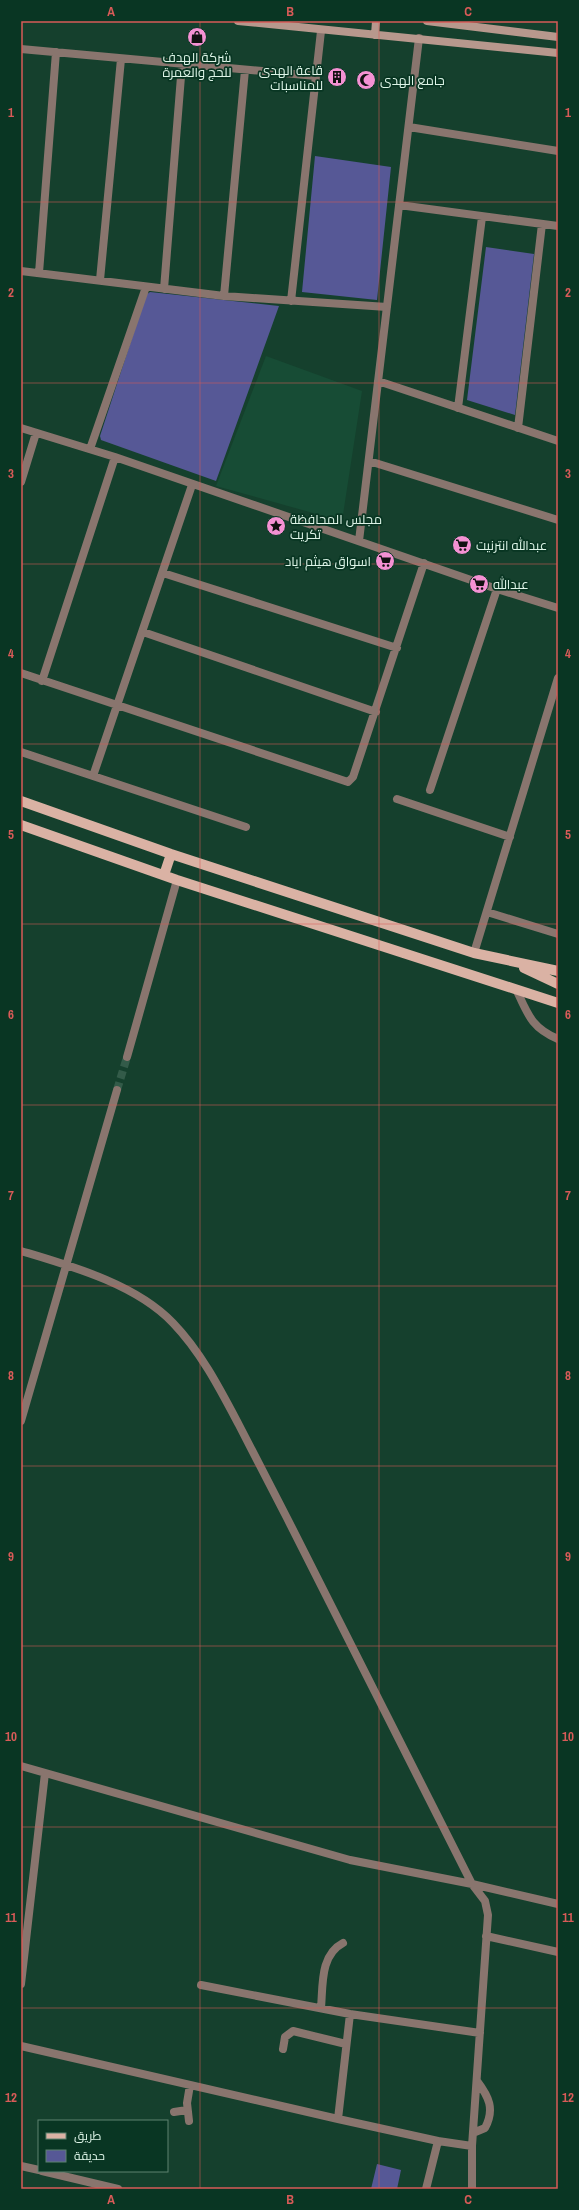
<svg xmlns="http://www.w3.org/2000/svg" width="579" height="2210" viewBox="0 0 579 2210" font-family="'Archivo Narrow',Cairo,sans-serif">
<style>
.built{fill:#174c35}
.green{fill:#565896}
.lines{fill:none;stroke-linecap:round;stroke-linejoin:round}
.minor-tunnel{stroke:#335b49;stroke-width:8;stroke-dasharray:8 4;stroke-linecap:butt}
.minor{stroke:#89756e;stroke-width:8}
.secondary{stroke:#b7988d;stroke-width:8}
.primary{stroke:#dab2a4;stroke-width:10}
.grid{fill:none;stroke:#d85b58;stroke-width:1;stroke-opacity:0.55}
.labels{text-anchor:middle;stroke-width:3.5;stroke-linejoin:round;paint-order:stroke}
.poi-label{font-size:13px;fill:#ddf4e7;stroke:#093623;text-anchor:start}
.neatline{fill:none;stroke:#d85b58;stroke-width:1.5}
.grid-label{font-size:13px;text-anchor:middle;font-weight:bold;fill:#d85b58}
</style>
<rect width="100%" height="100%" fill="#15402d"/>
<!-- built -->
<path class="built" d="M 266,356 L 362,391 L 342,521 L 216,486 Z"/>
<!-- green -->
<path class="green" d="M 315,156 L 391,167 L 377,300 L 302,292 Z
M 486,247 L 534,254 L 515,415 L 467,400 Z
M 150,292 L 279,306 L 216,481 L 101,440 L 100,436 L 146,295 Z
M 377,2164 L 401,2170 L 397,2189 L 371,2189 Z"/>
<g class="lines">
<!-- minor-tunnel -->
<path class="minor-tunnel" d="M 117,1090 L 127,1057"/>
<!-- minor -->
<path class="minor" d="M 21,49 L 316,76
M 409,127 L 558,151
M 399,205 L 558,226
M 21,271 L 224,296 L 387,307
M 39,273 L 56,52
M 100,280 L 121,59
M 164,289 L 182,64
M 224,296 L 245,70
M 291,301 L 321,31
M 378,381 L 558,441
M 458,408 L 482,217
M 21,428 L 115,457 L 497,589 L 558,608
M 518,428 L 542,224
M 90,449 L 146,287
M 369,461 L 558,520
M 21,482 L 36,433
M 359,541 L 419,38
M 163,573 L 397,648
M 143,632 L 376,712
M 21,673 L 348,782 L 353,777 L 424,563
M 42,681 L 115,457
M 21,752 L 246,827
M 93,776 L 192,485
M 430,790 L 497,589
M 397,799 L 510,837
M 487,912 L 558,934
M 474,953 L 558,678
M 517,991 C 528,1015 532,1028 558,1039
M 127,1057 L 177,880
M 21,1251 C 71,1266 136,1284 173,1323 C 201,1352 220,1389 239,1425 C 255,1456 271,1487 287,1518 C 349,1640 410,1762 472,1884 L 558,1904
M 21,1421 L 117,1090
M 21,1766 L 350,1860 L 472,1884 L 485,1901 L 488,1915 L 472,2146 L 472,2189
M 486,1936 L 558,1952
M 21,1984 L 45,1773
M 201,1985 L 350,2014 L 480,2033
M 321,2008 C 323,1985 320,1955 343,1943
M 21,2046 L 338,2119 L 438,2141 L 472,2146
M 283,2049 L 285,2037 L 293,2031 L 346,2044
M 174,2112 L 187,2110
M 338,2119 L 350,2014
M 189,2121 L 187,2103 L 190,2085
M 473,2133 L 485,2128 C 495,2109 489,2097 477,2081
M 21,2166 L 39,2170
M 42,2171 L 118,2189
M 426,2189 L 438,2141"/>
<!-- secondary -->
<path class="secondary" d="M 238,21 L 558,53
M 427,21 L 558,37
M 375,35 L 376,21"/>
<!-- primary -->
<path class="primary" d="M 21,801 L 171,854 L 474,953 L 558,971
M 21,825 L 177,880 L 558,1003
M 164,875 L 171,854
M 524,968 L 558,984"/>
</g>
<!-- grid -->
<path class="grid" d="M 200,21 L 200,2189M 379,21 L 379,2189M 21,202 L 558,202M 21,383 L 558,383M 21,564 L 558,564M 21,744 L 558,744M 21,924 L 558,924M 21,1105 L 558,1105M 21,1286 L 558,1286M 21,1466 L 558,1466M 21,1646 L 558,1646M 21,1827 L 558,1827M 21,2008 L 558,2008"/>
<!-- icons -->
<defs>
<g id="shop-disc" transform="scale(1)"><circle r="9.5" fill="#f491d3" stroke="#093623"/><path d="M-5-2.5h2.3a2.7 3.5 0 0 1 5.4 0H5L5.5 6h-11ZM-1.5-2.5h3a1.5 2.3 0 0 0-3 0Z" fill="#111"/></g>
<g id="building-disc" transform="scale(1)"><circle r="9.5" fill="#f491d3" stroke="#093623"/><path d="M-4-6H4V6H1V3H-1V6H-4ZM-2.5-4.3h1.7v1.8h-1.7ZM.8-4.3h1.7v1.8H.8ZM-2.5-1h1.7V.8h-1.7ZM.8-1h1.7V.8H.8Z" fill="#111"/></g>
<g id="mosque-disc" transform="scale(1)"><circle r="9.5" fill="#f491d3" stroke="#093623"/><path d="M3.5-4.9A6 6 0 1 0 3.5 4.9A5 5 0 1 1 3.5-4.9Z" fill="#111"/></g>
<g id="sight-disc" transform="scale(1)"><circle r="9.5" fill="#f491d3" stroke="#093623"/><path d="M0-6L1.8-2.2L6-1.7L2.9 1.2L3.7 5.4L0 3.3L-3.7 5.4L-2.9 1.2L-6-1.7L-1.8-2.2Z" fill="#111"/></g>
<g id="supermarket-disc" transform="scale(1)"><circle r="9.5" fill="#f491d3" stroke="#093623"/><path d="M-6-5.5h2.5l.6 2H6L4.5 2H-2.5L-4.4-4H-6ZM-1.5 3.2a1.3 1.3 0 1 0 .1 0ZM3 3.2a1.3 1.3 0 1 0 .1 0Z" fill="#111"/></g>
</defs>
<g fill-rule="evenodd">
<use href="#shop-disc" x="197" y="37"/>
<use href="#building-disc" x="337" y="77"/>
<use href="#mosque-disc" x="366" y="80"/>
<use href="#sight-disc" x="276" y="526"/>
<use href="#supermarket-disc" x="462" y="545"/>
<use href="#supermarket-disc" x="385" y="561"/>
<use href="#supermarket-disc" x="479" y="584"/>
</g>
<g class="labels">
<!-- poi labels -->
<g class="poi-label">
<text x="197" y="62" text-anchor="middle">شركة الهدف<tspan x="197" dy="15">للحج والعمرة</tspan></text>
<text x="323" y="75" text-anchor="end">قاعة الهدى<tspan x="323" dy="15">للمناسبات</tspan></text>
<text x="380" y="85">جامع الهدى</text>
<text x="290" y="524">مجلس المحافظة<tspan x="290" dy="15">تكريت</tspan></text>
<text x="476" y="550">عبدالله انترنيت</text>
<text x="371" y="566" text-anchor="end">اسواق هيثم اياد</text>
<text x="493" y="589">عبدالله</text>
</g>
</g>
<!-- border -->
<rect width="579" height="2210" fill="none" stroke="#093623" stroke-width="44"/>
<!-- legend -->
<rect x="38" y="2120" width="130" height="52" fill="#093623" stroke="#5e8271"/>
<rect x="46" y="2133" width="20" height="6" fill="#dab2a4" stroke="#5e8271"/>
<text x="74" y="2140" font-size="12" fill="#ddf4e7">طريق</text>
<rect x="46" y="2150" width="20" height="12" fill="#565896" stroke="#5e8271"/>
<text x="74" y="2160" font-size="12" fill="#ddf4e7">حديقة</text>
<rect x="22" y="22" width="535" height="2166" class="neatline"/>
<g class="grid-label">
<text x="111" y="16">A</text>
<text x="290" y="16">B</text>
<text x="468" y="16">C</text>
<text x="11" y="117">1</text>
<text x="568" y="117">1</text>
<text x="11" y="297">2</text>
<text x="568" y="297">2</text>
<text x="11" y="478">3</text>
<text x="568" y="478">3</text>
<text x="11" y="658">4</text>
<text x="568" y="658">4</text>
<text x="11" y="839">5</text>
<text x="568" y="839">5</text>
<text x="11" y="1019">6</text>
<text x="568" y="1019">6</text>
<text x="11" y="1200">7</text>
<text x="568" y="1200">7</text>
<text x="11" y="1380">8</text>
<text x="568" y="1380">8</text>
<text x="11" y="1561">9</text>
<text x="568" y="1561">9</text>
<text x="11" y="1741">10</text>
<text x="568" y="1741">10</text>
<text x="11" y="1922">11</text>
<text x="568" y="1922">11</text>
<text x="11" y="2102">12</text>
<text x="568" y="2102">12</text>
<text x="111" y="2204">A</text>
<text x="290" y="2204">B</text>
<text x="468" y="2204">C</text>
</g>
</svg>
